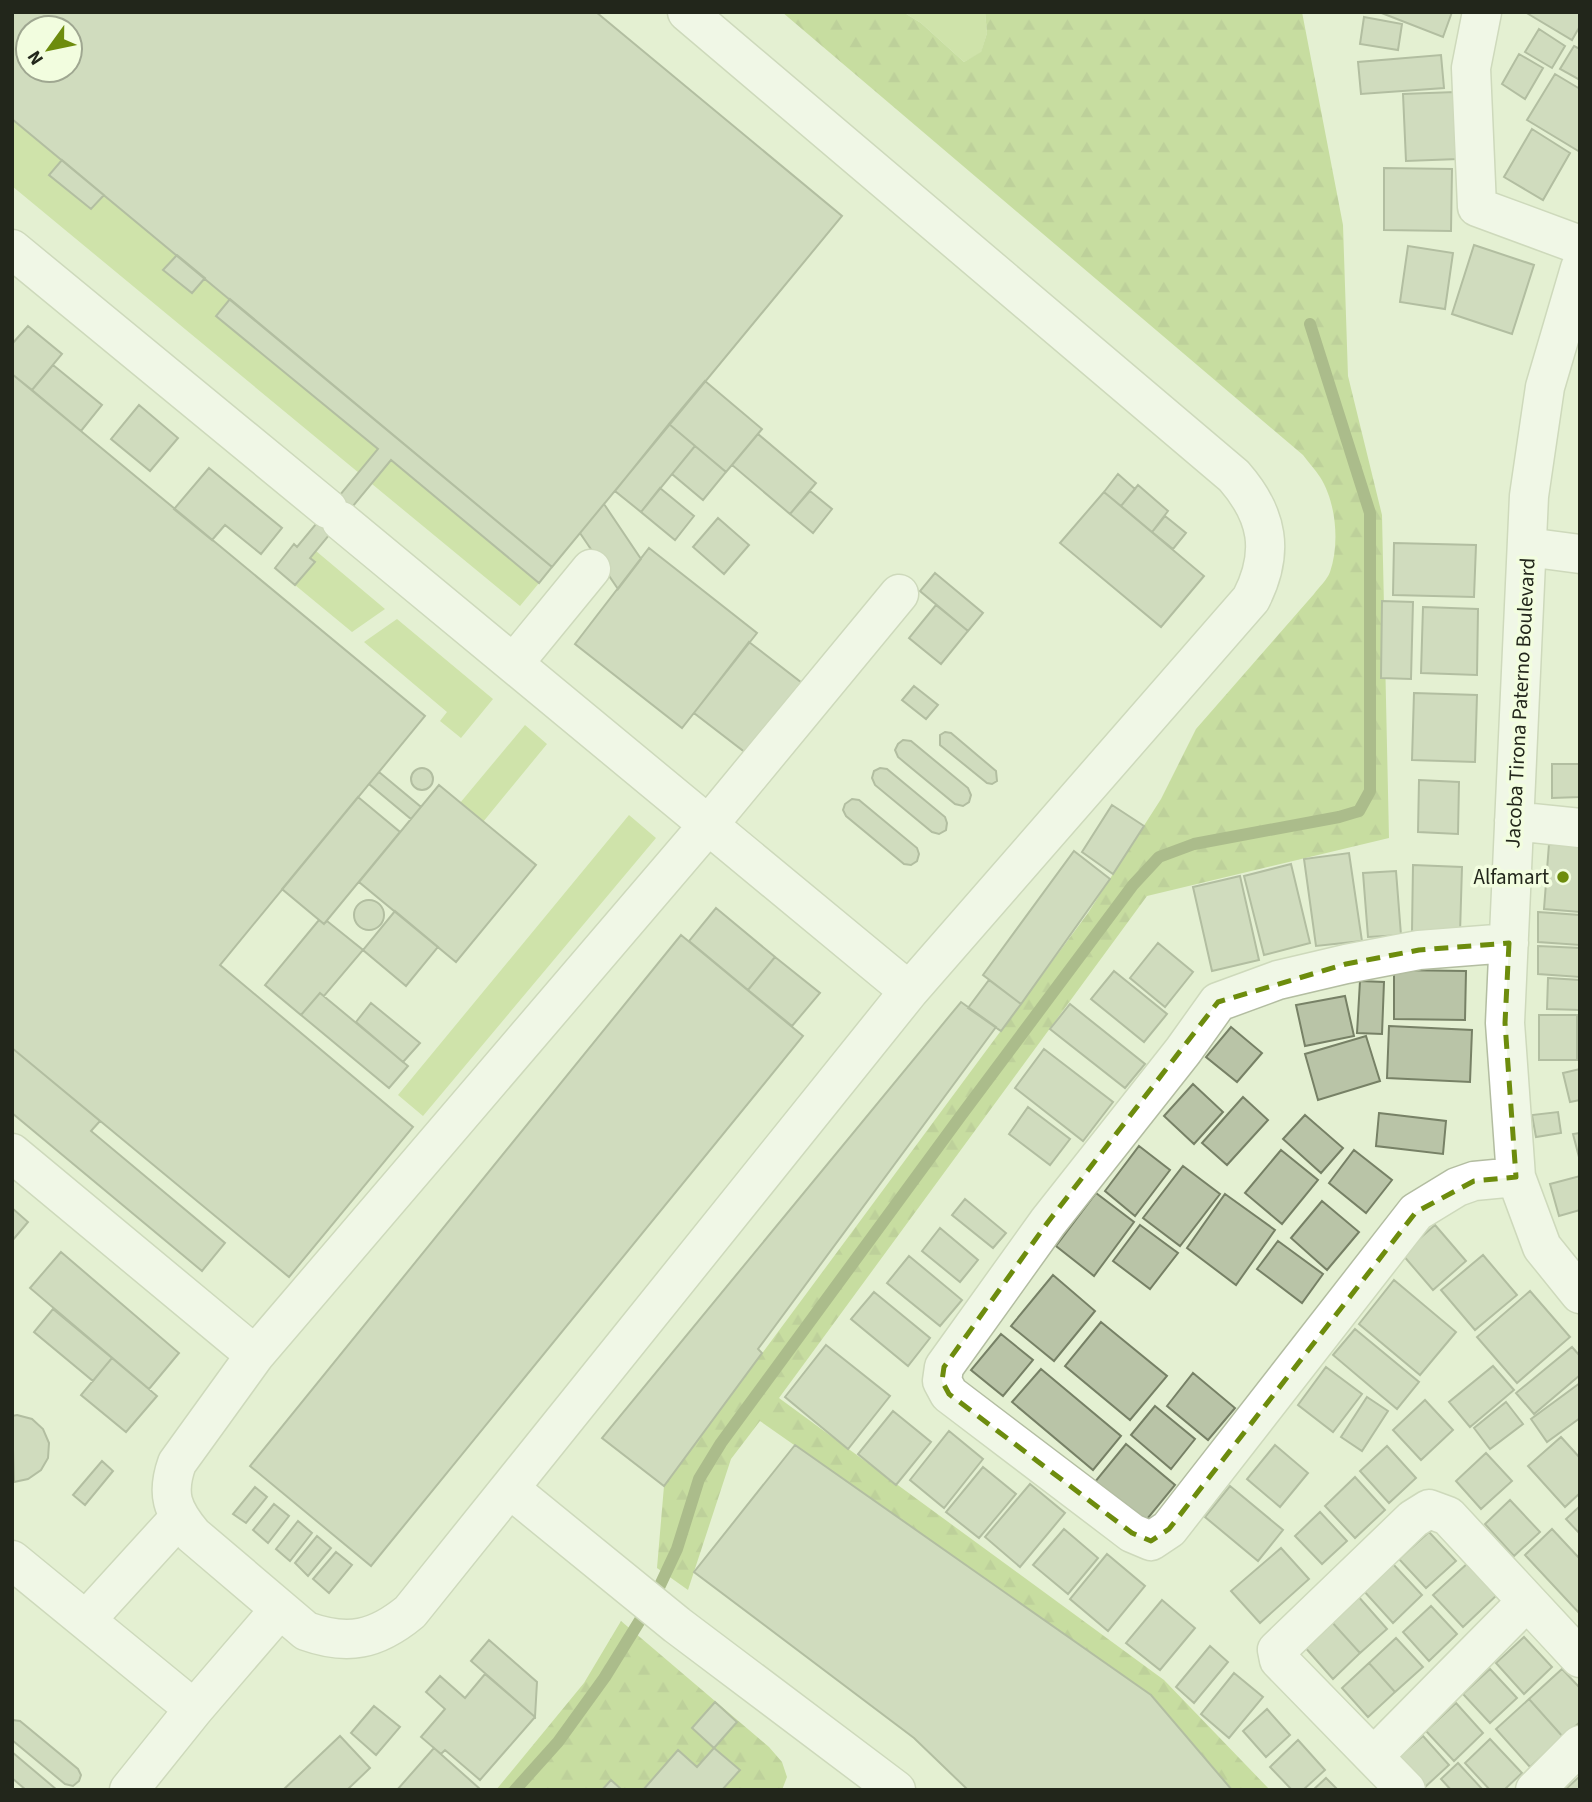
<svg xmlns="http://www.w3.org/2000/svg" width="1592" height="1802" viewBox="0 0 1592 1802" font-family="'Source Sans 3',sans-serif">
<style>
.green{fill:#b5d27a}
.forest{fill:url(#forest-firs)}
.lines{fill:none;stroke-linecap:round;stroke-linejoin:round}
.stream{stroke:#677d36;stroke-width:12}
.building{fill:#b9c4a7;stroke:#778166;stroke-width:2;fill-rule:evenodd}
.minor-casing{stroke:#b3bda1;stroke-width:41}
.minor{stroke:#fff;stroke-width:38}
.marked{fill:none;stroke:#6d8c0d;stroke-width:5;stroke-dasharray:14 9;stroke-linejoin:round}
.poi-dot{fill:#6d8c0d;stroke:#f2fddf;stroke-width:2.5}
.labels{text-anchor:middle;stroke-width:7;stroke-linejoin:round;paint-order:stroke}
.street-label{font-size:21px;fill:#22261b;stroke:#f2fddf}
.poi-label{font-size:21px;fill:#22261b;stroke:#f2fddf;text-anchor:end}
</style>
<defs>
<pattern id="forest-firs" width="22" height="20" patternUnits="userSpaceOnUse" patternTransform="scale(1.75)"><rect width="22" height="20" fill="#a5c565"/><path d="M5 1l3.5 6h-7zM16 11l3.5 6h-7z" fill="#8ea957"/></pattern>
</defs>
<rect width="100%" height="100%" fill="#e4f0d2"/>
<!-- green -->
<path class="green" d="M 903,12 L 985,12 L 987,33 L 981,53 L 964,62 L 921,23 Z
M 12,119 L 62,160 L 50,175 L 91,209 L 104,195 L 177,255 L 164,271 L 192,293 L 205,278 L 230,299 L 217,316 L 378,449 L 359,473 L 12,186 Z
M 391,460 L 539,583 L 520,606 L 372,484 Z
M 316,551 L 385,609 L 352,632 L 295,585 L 315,562 L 310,558 Z
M 397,619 L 493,699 L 461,738 L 440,721 L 447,712 L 364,642 Z
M 525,725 L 547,744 L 483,822 L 460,803 Z
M 629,815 L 656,838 L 423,1116 L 398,1095 Z"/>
<!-- forest -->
<path class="forest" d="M 782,12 L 903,12 L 921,23 L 964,62 L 981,52 L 987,33 L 985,12 L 1302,12 L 1343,225 L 1348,376 L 1382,515 L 1389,838 L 1147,896 L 779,1398 L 1164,1680 L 1270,1790 L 1232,1790 L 1151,1695 L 760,1421 L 731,1459 L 688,1590 L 657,1568 L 664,1486 L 1088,913 L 1161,799 L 1196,729 L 1314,594 C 1319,587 1327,580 1330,572 C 1340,543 1336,502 1320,477 C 1315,469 1308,462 1303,455 Z
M 621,1621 L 769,1747 L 782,1762 L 787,1777 L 782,1790 L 622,1790 L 611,1780 L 602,1790 L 496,1790 L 584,1683 Z"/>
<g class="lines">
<!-- stream -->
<path class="stream" d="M 515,1790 L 558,1742 L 605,1677 L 655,1596 L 677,1549 L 699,1479 L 721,1443 L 960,1117 L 1133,885 L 1159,857 L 1194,844 L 1339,817 L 1359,811 L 1370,791 L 1370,513 L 1310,324"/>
</g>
<!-- building -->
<path class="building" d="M 12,12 L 596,12 L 842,216 L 552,567 L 12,119 ZM 28,28 L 70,28 L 70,70 L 28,70 Z
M 1379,12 L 1452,12 L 1443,37 Z
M 1525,12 L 1580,12 L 1580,26 L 1572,40 Z
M 1364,17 L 1402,24 L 1398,50 L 1360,44 Z
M 1539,29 L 1565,46 L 1552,68 L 1525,52 Z
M 1574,46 L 1580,49 L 1580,80 L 1560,69 Z
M 1519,54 L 1543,68 L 1525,99 L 1502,84 Z
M 1441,55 L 1444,88 L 1361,94 L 1358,62 Z
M 1555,74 L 1580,89 L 1580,152 L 1527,120 Z
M 1455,92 L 1458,159 L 1406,161 L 1403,94 Z
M 1532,129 L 1570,153 L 1543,200 L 1504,177 Z
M 62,160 L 104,195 L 91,209 L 49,175 Z
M 1384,168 L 1452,169 L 1451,231 L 1384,230 Z
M 1474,245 L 1534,265 L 1512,334 L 1452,314 Z
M 1408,246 L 1453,253 L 1445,309 L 1400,302 Z
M 177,255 L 205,278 L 192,293 L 163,270 Z
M 230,299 L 552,567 L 539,583 L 391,460 L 310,558 L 315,562 L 295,585 L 275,568 L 294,544 L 297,547 L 378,449 L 216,316 Z
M 28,326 L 62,354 L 32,390 L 12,374 L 12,344 Z
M 53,365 L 102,405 L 81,431 L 32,390 Z
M 12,374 L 425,716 L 220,965 L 413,1127 L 289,1277 L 12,1048 Z
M 705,381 L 762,429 L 726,472 L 669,424 Z
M 139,405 L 178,438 L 150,471 L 111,439 Z
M 669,424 L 695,446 L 641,512 L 615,491 Z
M 758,434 L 816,483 L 790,514 L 732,465 Z
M 695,446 L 726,472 L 703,500 L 672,474 Z
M 209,468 L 282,528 L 261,554 L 225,525 L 212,540 L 174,509 Z
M 1118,474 L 1135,489 L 1121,506 L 1104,492 Z
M 1138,485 L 1168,511 L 1152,532 L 1121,506 Z
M 660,488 L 694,516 L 675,540 L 641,512 Z
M 810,491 L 832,509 L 813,533 L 790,514 Z
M 1104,492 L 1204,576 L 1161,627 L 1060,543 Z
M 604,504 L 641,559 L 618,589 L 580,533 Z
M 1165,516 L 1186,533 L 1173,549 L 1152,532 Z
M 718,518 L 749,545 L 724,574 L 693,547 Z
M 1394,543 L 1476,545 L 1474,597 L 1393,595 Z
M 649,548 L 757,633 L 682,728 L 575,644 Z
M 935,573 L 983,613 L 968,631 L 920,591 Z
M 1382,601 L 1413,602 L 1411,679 L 1381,678 Z
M 936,605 L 968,631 L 941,664 L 909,638 Z
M 1423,607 L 1478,609 L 1477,675 L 1421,673 Z
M 749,642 L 802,683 L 746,753 L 694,713 Z
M 914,686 L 938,705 L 926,719 L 902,700 Z
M 1414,693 L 1477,695 L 1475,762 L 1412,760 Z
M 945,732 L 951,733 L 996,771 L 997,781 L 992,784 L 987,783 L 940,745 L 940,735 Z
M 903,740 L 911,741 L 968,788 L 971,795 L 969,802 L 963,806 L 955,804 L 898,757 L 895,750 L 898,744 Z
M 1552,764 L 1580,764 L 1580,797 L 1552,798 Z
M 880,768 L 887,769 L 945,817 L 947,823 L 946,830 L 939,834 L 932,832 L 875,785 L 872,778 L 874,771 Z
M411 779a11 11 0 1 1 22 0a11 11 0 1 1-22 0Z
M 379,772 L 421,807 L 411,819 L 369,784 Z
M 1419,780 L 1459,782 L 1458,834 L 1418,832 Z
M 439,785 L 536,865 L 456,962 L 359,882 Z
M 358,797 L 400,832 L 324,924 L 282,889 Z
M 852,799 L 859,800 L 917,848 L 919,854 L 917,861 L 911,865 L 904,864 L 846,816 L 843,810 L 845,804 Z
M 1112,805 L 1144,826 L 1113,874 L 1082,852 Z
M 1549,844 L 1580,845 L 1580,912 L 1544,909 Z
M 1074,851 L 1110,879 L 1021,1004 L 983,975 Z
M 1349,853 L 1362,941 L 1316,946 L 1304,859 Z
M 1291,864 L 1310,943 L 1264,955 L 1244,876 Z
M 1413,865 L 1462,867 L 1460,933 L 1412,931 Z
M 1396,871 L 1401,935 L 1368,937 L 1363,873 Z
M 1240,876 L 1259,960 L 1212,971 L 1193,887 Z
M354 915a15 15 0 1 1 30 0a15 15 0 1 1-30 0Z
M 716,908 L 775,957 L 748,990 L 689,941 Z
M 395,911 L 438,947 L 406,986 L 363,950 Z
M 1538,912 L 1580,915 L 1580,945 L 1538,942 Z
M 319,920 L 324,924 L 327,921 L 363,950 L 324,996 L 320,993 L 301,1015 L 265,985 Z
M 681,935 L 803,1036 L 371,1566 L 250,1466 Z
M 1158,943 L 1193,972 L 1165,1007 L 1130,978 Z
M 1538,946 L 1580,948 L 1580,977 L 1538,974 Z
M 775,957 L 820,993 L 792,1026 L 748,990 Z
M 1394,970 L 1466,971 L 1465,1020 L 1394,1019 Z
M 1114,971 L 1167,1014 L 1144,1042 L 1091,999 Z
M 1548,978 L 1580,980 L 1580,1010 L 1547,1009 Z
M 989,980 L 1021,1004 L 1001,1031 L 968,1008 Z
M 1360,981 L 1384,982 L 1382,1034 L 1357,1033 Z
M 320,993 L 408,1066 L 389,1088 L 301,1015 Z
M 1345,996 L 1354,1036 L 1305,1046 L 1296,1005 Z
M 961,1002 L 996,1027 L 758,1349 L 762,1353 L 664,1486 L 602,1438 Z
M 371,1003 L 420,1043 L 403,1062 L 356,1022 Z
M 1070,1004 L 1145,1064 L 1125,1088 L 1050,1029 Z
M 1539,1015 L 1577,1015 L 1577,1060 L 1539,1060 Z
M 1389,1026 L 1472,1030 L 1470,1082 L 1387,1078 Z
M 1231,1027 L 1262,1053 L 1237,1082 L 1206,1057 Z
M 1366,1036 L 1380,1081 L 1318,1100 L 1305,1054 Z
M 12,1048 L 100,1121 L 91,1131 L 225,1243 L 202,1271 L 12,1113 Z
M 1044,1049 L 1113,1102 L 1083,1141 L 1015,1088 Z
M 1580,1069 L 1580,1100 L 1570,1102 L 1563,1073 Z
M 1193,1084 L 1223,1112 L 1194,1144 L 1164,1116 Z
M 1243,1097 L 1268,1120 L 1227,1165 L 1202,1143 Z
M 1028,1107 L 1070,1139 L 1050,1165 L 1009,1134 Z
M 1558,1112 L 1561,1133 L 1536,1137 L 1532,1115 Z
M 1379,1113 L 1446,1121 L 1443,1154 L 1376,1146 Z
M 1305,1115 L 1343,1148 L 1321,1173 L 1283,1139 Z
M 1580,1133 L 1580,1161 L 1573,1134 Z
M 1139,1146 L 1170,1170 L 1135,1216 L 1105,1191 Z
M 1281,1150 L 1318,1180 L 1282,1224 L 1245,1193 Z
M 1354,1150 L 1392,1180 L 1366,1213 L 1329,1183 Z
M 1183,1166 L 1220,1194 L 1180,1246 L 1143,1218 Z
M 1580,1176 L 1580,1210 L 1559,1216 L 1550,1184 Z
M 1096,1193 L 1134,1222 L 1094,1276 L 1056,1246 Z
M 1225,1194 L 1275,1230 L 1236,1285 L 1187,1248 Z
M 965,1199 L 1006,1233 L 993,1248 L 952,1215 Z
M 1322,1201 L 1359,1232 L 1327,1270 L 1291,1238 Z
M 12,1208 L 28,1222 L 12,1241 Z
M 1140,1225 L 1178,1253 L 1150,1289 L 1113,1261 Z
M 1435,1225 L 1466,1261 L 1433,1290 L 1402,1254 Z
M 940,1228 L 978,1260 L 960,1282 L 922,1251 Z
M 1278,1241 L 1323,1274 L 1302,1303 L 1257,1269 Z
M 61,1252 L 179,1353 L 149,1389 L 30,1288 Z
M 1483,1255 L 1517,1295 L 1475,1330 L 1441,1290 Z
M 909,1256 L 962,1300 L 940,1326 L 887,1283 Z
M 1053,1275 L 1095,1311 L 1054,1361 L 1011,1326 Z
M 1394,1280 L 1456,1332 L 1420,1375 L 1359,1324 Z
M 1530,1291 L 1570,1337 L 1517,1383 L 1477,1337 Z
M 874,1292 L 930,1338 L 908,1366 L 851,1319 Z
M 53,1309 L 112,1358 L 93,1381 L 34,1332 Z
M 1101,1322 L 1167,1376 L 1130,1420 L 1065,1366 Z
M 1355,1329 L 1419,1382 L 1397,1409 L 1333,1355 Z
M 1001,1334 L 1033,1360 L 1003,1396 L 971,1370 Z
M 826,1345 L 890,1396 L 848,1449 L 785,1397 Z
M 1572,1347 L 1580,1356 L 1580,1375 L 1534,1414 L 1516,1393 Z
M 112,1358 L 157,1396 L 126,1432 L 81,1395 Z
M 1493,1366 L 1514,1390 L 1470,1427 L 1449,1402 Z
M 1326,1367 L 1362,1394 L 1333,1432 L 1298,1405 Z
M 1041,1369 L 1121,1436 L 1093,1470 L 1012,1402 Z
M 1193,1373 L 1235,1408 L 1208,1440 L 1167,1406 Z
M 1580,1383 L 1580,1418 L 1547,1442 L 1531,1419 Z
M 1367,1397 L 1388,1411 L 1362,1451 L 1341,1437 Z
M 1425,1400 L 1453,1430 L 1421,1460 L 1393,1430 Z
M 1506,1402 L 1523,1424 L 1490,1449 L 1474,1428 Z
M 1155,1406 L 1195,1439 L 1171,1469 L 1131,1435 Z
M 893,1411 L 931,1442 L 896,1485 L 858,1454 Z
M 17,1415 L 32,1419 L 43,1429 L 49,1443 L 48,1458 L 41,1470 L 28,1479 L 14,1482 L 12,1416 Z
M 949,1431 L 983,1459 L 944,1508 L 910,1480 Z
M 1561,1437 L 1580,1458 L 1580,1493 L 1565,1507 L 1528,1466 Z
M 1126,1444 L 1175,1485 L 1143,1524 L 1094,1483 Z
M 795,1445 L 1151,1695 L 1232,1790 L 968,1790 L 914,1738 L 694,1572 Z
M 1275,1445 L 1308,1473 L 1280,1507 L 1247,1479 Z
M 1387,1446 L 1416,1478 L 1389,1503 L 1360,1471 Z
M 1486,1453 L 1512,1481 L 1481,1509 L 1456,1481 Z
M 102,1461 L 113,1471 L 85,1505 L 73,1495 Z
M 983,1467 L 1016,1494 L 979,1538 L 946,1512 Z
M 1355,1477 L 1385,1510 L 1355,1538 L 1325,1506 Z
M 1030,1484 L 1065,1513 L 1020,1567 L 985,1537 Z
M 1230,1486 L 1283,1530 L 1258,1561 L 1205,1517 Z
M 255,1487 L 267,1497 L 246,1523 L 233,1514 Z
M 1510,1500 L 1540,1532 L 1514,1556 L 1485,1524 Z
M 274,1504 L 289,1516 L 268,1543 L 253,1530 Z
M 1580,1506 L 1580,1534 L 1566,1519 Z
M 1320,1512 L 1347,1541 L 1322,1564 L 1295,1536 Z
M 298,1521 L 312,1533 L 290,1561 L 276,1549 Z
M 1064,1529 L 1098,1558 L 1068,1594 L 1033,1565 Z
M 1552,1529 L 1580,1559 L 1580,1614 L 1525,1555 Z
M 1429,1532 L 1456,1561 L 1426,1588 L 1399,1559 Z
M 317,1536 L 331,1548 L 308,1576 L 295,1563 Z
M 1281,1548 L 1309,1579 L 1260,1623 L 1231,1591 Z
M 336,1552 L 352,1565 L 329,1593 L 313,1579 Z
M 1107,1554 L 1145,1586 L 1108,1631 L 1070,1599 Z
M 1469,1562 L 1498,1594 L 1463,1627 L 1433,1595 Z
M 1392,1563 L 1422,1595 L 1393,1623 L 1363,1590 Z
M 1357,1595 L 1387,1629 L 1360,1653 L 1330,1620 Z
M 1162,1600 L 1195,1628 L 1160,1670 L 1126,1643 Z
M 1431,1606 L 1457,1634 L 1429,1661 L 1403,1632 Z
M 1330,1620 L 1360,1653 L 1333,1679 L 1303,1645 Z
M 1524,1637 L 1552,1667 L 1524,1694 L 1496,1663 Z
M 1396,1638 L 1423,1667 L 1395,1692 L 1369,1663 Z
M 489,1640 L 537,1682 L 535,1717 L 471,1661 Z
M 1210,1646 L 1228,1662 L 1194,1703 L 1176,1687 Z
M 1369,1663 L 1395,1692 L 1368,1717 L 1342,1688 Z
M 1490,1669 L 1517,1698 L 1490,1723 L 1463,1694 Z
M 1562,1669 L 1580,1688 L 1580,1722 L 1563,1737 L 1529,1699 Z
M 1234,1673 L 1263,1697 L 1229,1738 L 1201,1714 Z
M 485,1674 L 535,1717 L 480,1780 L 445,1750 L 441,1754 L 421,1737 L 445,1709 L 426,1692 L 440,1676 L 465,1698 Z
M 1529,1699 L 1563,1737 L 1530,1767 L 1496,1729 Z
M 715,1702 L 737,1722 L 714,1748 L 692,1728 Z
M 1456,1703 L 1483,1733 L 1454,1761 L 1426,1731 Z
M 374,1706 L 400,1727 L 376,1755 L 351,1733 Z
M 1267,1709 L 1290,1735 L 1266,1757 L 1243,1731 Z
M 12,1720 L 20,1721 L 78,1769 L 81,1775 L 79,1781 L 73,1786 L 65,1784 L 12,1740 Z
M 340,1736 L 370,1768 L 347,1790 L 283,1790 Z
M 1423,1736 L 1449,1765 L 1425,1787 L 1398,1758 Z
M 1490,1739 L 1522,1773 L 1504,1790 L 1490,1790 L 1465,1763 Z
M 1298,1740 L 1325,1770 L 1303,1790 L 1292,1790 L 1270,1767 Z
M 434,1748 L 480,1789 L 479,1790 L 397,1790 Z
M 714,1748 L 740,1770 L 722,1790 L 643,1790 L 678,1750 L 697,1767 Z
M 12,1752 L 57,1790 L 26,1790 L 12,1778 Z
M 1458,1763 L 1483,1790 L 1451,1790 L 1441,1779 Z
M 1580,1776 L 1580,1790 L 1565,1790 Z
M 1326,1778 L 1338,1790 L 1313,1790 Z
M 611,1780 L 622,1790 L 602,1790 Z"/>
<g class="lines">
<!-- minor casing -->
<g class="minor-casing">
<path id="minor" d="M 687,12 L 1234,476 C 1268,515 1275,552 1251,599 L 909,991 L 410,1612 C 376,1640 348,1646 306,1631 L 193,1535 C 172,1510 166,1494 177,1463 L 255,1355 L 709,824 L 899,594
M 1482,12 L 1471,68 L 1477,207 L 1580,245
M 12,249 L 328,509
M 1580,268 L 1545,387 L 1529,496 L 1505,1023 L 1516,1177 L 1542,1247 L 1580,1294
M 341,521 L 909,991
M 1527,547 L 1580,554
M 514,663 L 591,569
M 1514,821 L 1580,828
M 1509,943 L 1419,950 L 1346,964 L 1278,980 L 1218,1002 L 1183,1051 L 1048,1222 L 944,1367 L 942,1381 L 949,1394 L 1132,1533 L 1151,1541 L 1169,1529 L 1416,1212 L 1457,1187 L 1474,1181 L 1516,1177
M 12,1153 L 255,1355
M 510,1489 L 677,1625 L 896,1790
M 12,1560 L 194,1709
M 87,1619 L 179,1518
M 1374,1756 L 1527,1601
M 129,1790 L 194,1709 L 280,1609
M 1406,1790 L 1279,1660 L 1277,1650 L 1413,1519 L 1429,1509 L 1448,1516 L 1580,1658
M 1535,1790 L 1580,1745"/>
</g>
<!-- minor -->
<use href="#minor" class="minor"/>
</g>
<!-- marked area -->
<path d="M0 0H1592V1802H0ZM 1509,943 L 1505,1023 L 1516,1177 L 1474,1181 L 1416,1212 L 1169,1529 L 1151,1541 L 1132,1533 L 949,1394 L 942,1381 L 944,1367 L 1048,1222 L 1218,1002 L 1346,964 L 1419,950 Z" fill="#e4f0d2" fill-opacity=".55" fill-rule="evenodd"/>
<path class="marked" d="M 1509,943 L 1505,1023 L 1516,1177 L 1474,1181 L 1416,1212 L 1169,1529 L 1151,1541 L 1132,1533 L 949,1394 L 942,1381 L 944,1367 L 1048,1222 L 1218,1002 L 1346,964 L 1419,950 Z"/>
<!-- markers -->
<circle class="poi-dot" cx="1563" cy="877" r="7"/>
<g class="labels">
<!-- street labels -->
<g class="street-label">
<text transform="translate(1520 703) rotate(-87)" y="7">Jacoba Tirona Paterno Boulevard</text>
</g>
<!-- poi labels -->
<g class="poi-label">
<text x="1549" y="884">Alfamart</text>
</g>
</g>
<!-- border -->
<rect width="1592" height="1802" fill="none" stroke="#22261b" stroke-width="28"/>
<!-- north arrow -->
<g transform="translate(49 49) rotate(237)"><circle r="33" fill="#f2fddf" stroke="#9fa791" stroke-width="2"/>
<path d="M0-5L12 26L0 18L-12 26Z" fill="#6d8c0d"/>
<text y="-10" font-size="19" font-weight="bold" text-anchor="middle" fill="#22261b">N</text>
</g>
</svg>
